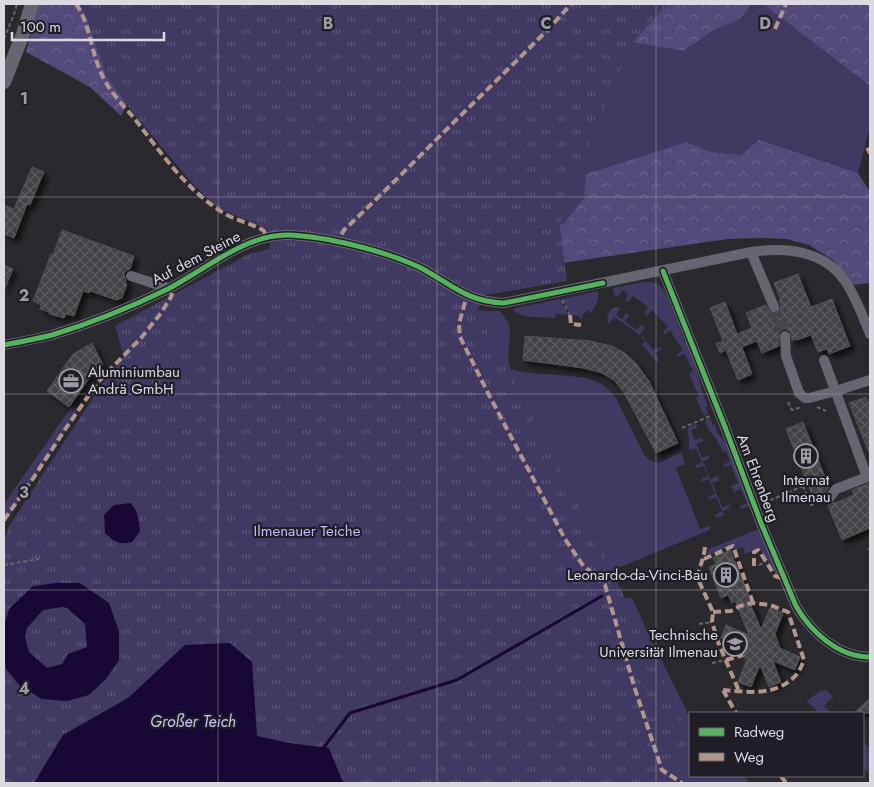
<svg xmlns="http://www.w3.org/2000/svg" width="874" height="787" viewBox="0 0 874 787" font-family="Jost,sans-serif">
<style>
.grass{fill:#403a63}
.forest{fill:url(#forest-crowns)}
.park{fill:url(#park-tufts)}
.water{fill:#170835;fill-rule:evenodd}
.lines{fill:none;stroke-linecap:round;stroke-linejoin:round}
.stream{stroke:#170835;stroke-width:3}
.building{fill:url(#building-cross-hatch);stroke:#505054;filter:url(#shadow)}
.minor-tunnel{stroke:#454449;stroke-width:10;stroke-dasharray:10 5;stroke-linecap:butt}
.path{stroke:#66666e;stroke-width:2;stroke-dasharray:4 2.5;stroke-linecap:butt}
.minor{stroke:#666671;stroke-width:10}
.major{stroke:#666672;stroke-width:14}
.quiet{stroke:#b2968c;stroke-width:4;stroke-dasharray:8 4;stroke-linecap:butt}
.cycleway-casing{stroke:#1f1e26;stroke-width:8}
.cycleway{stroke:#56b35d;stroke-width:5}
.grid{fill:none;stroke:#9d9ca2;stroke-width:1;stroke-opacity:0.55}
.labels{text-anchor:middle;stroke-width:4.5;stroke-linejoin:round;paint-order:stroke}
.street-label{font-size:15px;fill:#dbdae0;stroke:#1f1e26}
.poi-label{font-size:15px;fill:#dbdae0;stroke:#1f1e26;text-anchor:end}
.park-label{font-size:15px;fill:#c2b9fd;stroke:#1f1e26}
.water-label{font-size:16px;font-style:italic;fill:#c8c2f5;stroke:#1f1e26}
.grid-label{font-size:16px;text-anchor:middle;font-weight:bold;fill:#9d9ca2;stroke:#1f1e26;stroke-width:4.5;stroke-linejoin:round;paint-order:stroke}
</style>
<defs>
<pattern id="forest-crowns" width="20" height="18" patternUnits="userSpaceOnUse" patternTransform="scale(1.25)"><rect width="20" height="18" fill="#524a7a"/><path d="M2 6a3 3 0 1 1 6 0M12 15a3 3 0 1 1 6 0" fill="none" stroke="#6a648d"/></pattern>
<pattern id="park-tufts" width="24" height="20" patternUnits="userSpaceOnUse" patternTransform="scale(1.25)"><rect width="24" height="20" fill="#403a63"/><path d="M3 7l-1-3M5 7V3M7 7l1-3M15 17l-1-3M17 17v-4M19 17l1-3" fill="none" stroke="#5b5679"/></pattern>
<pattern id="building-cross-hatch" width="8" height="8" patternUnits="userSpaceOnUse" patternTransform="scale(1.25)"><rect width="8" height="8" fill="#424246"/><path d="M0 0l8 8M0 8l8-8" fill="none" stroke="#5d5d60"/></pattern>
<filter id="shadow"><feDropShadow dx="4.5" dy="4.5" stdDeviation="2.5" flood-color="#0009"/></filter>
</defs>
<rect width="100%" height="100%" fill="#2a2a2e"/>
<!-- grass -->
<path class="grass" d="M 353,4 L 606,38 L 683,51 L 714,30 L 739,20 L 752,4 L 763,4 L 870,86 L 870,126 L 858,173 L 759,141 L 741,155 L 712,152 L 686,142 L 587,174 L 584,199 L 564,223 L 550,228 Z
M 644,282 C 651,281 657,283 662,288 C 668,294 681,332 685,343 L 687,342 L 696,367 L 703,394 L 708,406 L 706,407 L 708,414 L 704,416 L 696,398 L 699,396 L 689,374 L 693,371 L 685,354 L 678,357 L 677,354 L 683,350 L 670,330 L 664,335 L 663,332 L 668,327 L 652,310 L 647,316 L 644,314 L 648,307 L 633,296 L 628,302 L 625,300 L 628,294 L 622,290 L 618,297 L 614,295 L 613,288 Z
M 598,291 C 599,299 596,306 591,313 L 589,310 L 582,315 L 583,318 L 579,319 L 579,316 L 572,315 L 562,299 Z
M 560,299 L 568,315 L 556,314 L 555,318 C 542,317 523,319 513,310 L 516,308 Z
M 616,307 L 620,308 L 616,315 L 622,319 L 626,313 L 629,315 L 625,321 L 637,330 L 642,325 L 645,328 L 640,333 L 641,334 L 640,335 L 614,317 L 609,324 C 605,318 609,309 616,307 Z
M 480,310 L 487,311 L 500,311 C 503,315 507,320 509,325 C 513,339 504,356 511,369 C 538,378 581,371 603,385 C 609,389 613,395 617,400 L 645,456 L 651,461 L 659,463 L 681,452 L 685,464 L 676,468 L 700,529 L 709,526 L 710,530 L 603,574 L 616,601 L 632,597 L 647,631 L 688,714 L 690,713 L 690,776 L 745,776 L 749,783 L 482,783 L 477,316 L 478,311 Z
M 642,336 L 653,350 L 660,347 L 662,349 L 655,353 L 659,360 L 657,362 L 642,345 L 645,341 L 641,337 Z
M 72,406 L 79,410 L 4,524 L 4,504 Z
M 710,418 L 713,426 L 715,425 L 717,432 L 728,447 L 750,506 L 741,509 L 740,506 L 747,503 L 741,489 L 734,492 L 731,486 L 738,483 L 731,465 L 724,467 L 723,465 L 730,461 L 726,451 L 723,452 L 717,440 L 709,430 L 705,420 Z
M 696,424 L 698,427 L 691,430 L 695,440 L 702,438 L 703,441 L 696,444 L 702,458 L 709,455 L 710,458 L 703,461 L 710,479 L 718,476 L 719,480 L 712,483 L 722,507 L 729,505 L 730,508 L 723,511 L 724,515 L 716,518 L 715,515 L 722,511 L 716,497 L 709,500 L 708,497 L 715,494 L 709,479 L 702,482 L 701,479 L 708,476 L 704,466 L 696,468 L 696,465 L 702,462 L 696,448 L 689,450 L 689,438 L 687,429 L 689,427 Z
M 756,530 L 759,530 L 780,576 L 776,575 L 760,549 L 758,548 L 745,554 L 743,547 L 735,550 L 733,545 L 707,555 L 709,549 Z
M 827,690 L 833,697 L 824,706 L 831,713 L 819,713 L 807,701 L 820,691 Z
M 863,741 L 870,749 L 870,775 L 863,767 Z"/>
<!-- forest -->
<path class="forest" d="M 39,4 L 353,4 L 133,90 L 121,116 L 90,87 L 26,52 Z
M 500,4 L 752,4 L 739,20 L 714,30 L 683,51 L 606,38 Z
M 763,4 L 870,4 L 870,86 Z
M 759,140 L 858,173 L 870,192 L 870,283 L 853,285 L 833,260 L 809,245 L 787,239 L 761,238 L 728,239 L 562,263 L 550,228 L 564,223 L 584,198 L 586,174 L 686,142 L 712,152 L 741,155 Z"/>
<!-- park -->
<path class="park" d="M 79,4 L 668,4 L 631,44 L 578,171 L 565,192 L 560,227 L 567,281 L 486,295 L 477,310 L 616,579 L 690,738 L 690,757 L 662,770 L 637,783 L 4,783 L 4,543 L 8,528 L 102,384 L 124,356 L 115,326 L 249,254 L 270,249 L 270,239 L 267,229 L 218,208 L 194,185 L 137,118 L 106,76 L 87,19 Z"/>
<!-- water -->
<path class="water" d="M 130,503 C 138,510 139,521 140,531 L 132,542 C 118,545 115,542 105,533 L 104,515 L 114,505 Z
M 56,583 L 80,583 L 109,603 L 119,631 L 119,660 L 106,679 L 89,695 L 67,701 L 42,699 L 20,686 L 6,669 L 4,657 L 4,626 L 9,609 L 33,586 ZM 62,607 L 67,608 L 85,624 L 87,647 L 68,654 L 62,664 L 47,668 L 29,652 L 25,637 L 27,628 L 43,610 Z
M 230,643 L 252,662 L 257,736 L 289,743 L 329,748 L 342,780 L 345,783 L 34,783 L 63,735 L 128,698 L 185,645 Z"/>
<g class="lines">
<!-- stream -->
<path class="stream" d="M 324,747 L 350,713 L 457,680 L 602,596"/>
</g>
<!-- building -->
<path class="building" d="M 32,167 L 44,172 L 30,205 L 27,204 L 14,238 L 4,234 L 4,205 L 14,209 Z
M 62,230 L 134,256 L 130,269 L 126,271 L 124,274 L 126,281 L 125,283 L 127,284 L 122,298 L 116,300 L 90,291 L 89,293 L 83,291 L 74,316 L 66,314 L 64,318 L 49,314 L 49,312 L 40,309 L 41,305 L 33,301 L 51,254 L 53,255 Z
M 4,265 L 13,269 L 4,290 Z
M 798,274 L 811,307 L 832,299 L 850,346 L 829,354 L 827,349 L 818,352 L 811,335 L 797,340 L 796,339 L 792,341 L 790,332 L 788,330 L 784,329 L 781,331 L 779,333 L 779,346 L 762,353 L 757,341 L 742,347 L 752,374 L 738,380 L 726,350 L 720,353 L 716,343 L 723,341 L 710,308 L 725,302 L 737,334 L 752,328 L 746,313 L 766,305 L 770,313 L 776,313 L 779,312 L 781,307 L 779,300 L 781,300 L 774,283 Z
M 525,336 L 590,341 L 612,346 L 625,353 L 635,362 L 649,381 L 678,443 L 656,453 L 624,393 L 615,381 L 602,373 L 583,368 L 523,360 Z
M 92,343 L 103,365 L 95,370 L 69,407 L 47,391 L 73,354 Z
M 866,397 L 870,406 L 870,455 L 849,403 Z
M 803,422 L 829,487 L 823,496 L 814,500 L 786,429 Z
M 870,483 L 870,528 L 842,540 L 827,503 L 830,504 L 835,502 L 835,503 L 854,495 L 852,490 Z
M 730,550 L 749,595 L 747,596 L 761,629 L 770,608 L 783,613 L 775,634 L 780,648 L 800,657 L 795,670 L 773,661 L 781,682 L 769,687 L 760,665 L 751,687 L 738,682 L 746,661 L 743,655 L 740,647 L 721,638 L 726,625 L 749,635 L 735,601 L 732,603 L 728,595 L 721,598 L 709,567 L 716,564 L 713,558 Z
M 870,698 L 870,713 L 854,713 Z"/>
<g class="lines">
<!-- minor-tunnel -->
<path class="minor-tunnel" d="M 774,307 L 785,336"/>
<!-- path -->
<path class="path" d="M 4,39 L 14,14 L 17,4
M 562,300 L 570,315
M 788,402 L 792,410 L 801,407
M 817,407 L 826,411
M 682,428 L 710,416
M 803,486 L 811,505 L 822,501
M 764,503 L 803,486 L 807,483
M 870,548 L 869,549 L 870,551
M 4,565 L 39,559
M 759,565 L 766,562
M 699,624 L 712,622
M 712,663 L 726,660"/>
<!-- minor -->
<path class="minor" d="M 751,252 L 774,307
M 663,271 L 725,427 L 761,523 L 796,606 C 811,632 838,657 870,657
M 131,276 L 168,288
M 785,336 L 786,356 L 799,393 L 805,398 L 809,398 L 836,391 L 870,380
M 4,345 C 20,342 36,339 52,335 C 92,323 131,307 168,289 C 205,270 244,235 287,235 C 300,235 312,237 325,239 C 357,245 389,253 419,267 C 450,283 466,302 504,303 L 751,252 C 785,247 824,250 845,281 C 856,297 863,317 870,334
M 824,360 L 867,477 L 836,489 L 830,497"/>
<!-- major -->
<path class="major" d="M 4,82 L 23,34 L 32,4"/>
<!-- quiet -->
<path class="quiet" d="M 76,4 C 90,23 91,53 102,75 C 109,91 123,105 134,118 C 159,150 184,187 219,210 C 232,220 250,222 264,231 L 267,237 L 268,241
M 775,29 L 786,4
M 867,148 L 870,153
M 336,245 L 344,230 C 394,183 442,133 491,86 C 518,59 546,33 571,4
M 465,302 L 459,324 L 460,337 L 489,395 L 565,539 L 582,564 L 605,585 L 634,686 L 662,770 L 682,783
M 570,315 L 571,324 L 581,325
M 4,520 L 32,480 L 64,431 L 98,382 L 141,338 L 161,313 L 171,297 L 172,293
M 705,547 C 704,558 700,566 697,577 L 713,612 L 712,622 L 718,642 L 739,691
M 704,559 L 733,546 L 753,603
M 754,566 L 754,552 L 758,550 L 760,552 L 775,576 L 784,579
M 713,612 L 731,611 L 740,606 L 753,603 L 770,605 L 788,612 L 804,660 C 802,665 800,670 797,674 C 777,697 749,692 723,690
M 726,660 L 743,655
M 723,690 L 736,713
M 781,776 L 786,783"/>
<!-- cycleway casing -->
<g class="cycleway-casing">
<path id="cycleway" d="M 663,271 L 725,427 L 761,523 L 796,606 C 811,632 838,657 870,657
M 4,345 C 20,342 36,339 52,335 C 92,323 131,307 168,289 C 205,270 244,235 287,235 C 300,235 312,237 325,239 C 357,245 389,253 419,267 C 450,283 466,302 504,303 L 603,283"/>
</g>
<!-- cycleway -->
<use href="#cycleway" class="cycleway"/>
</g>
<!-- grid -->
<path class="grid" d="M 218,4 L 218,783M 437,4 L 437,783M 656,4 L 656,783M 4,197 L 870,197M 4,394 L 870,394M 4,590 L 870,590"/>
<!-- icons -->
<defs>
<g id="office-ring" transform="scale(1.25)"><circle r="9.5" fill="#1f1e26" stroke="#9d9ca2" stroke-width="1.5"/><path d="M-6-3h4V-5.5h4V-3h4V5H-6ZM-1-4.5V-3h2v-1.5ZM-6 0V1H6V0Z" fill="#9d9ca2"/></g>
<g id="building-ring" transform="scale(1.25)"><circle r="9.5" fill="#1f1e26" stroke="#9d9ca2" stroke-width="1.5"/><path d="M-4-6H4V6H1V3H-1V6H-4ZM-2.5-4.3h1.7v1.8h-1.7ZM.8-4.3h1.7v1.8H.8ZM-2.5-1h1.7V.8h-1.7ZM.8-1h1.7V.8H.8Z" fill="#9d9ca2"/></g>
<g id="university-ring" transform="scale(1.25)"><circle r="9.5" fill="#1f1e26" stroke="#9d9ca2" stroke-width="1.5"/><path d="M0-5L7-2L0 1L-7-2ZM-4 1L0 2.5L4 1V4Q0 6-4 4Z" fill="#9d9ca2"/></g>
</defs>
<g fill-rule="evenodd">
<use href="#office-ring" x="71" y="381"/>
<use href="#building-ring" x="806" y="456"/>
<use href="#building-ring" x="726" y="575"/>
<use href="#university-ring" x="735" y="644"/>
</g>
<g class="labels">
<!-- street labels -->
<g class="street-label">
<text transform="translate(196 258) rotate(-28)" y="5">Auf dem Steine</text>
<text transform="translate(758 478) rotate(69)" y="5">Am Ehrenberg</text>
</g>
<!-- poi labels -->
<g class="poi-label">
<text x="88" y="377" text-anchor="start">Aluminiumbau<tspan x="88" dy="17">Andrä GmbH</tspan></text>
<text x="806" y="485" text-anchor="middle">Internat<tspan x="806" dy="17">Ilmenau</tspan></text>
<text x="708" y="580">Leonardo-da-Vinci-Bau</text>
<text x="718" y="640">Technische<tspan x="718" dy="17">Universität Ilmenau</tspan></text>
</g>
<!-- park labels -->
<g class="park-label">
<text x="307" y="536">Ilmenauer Teiche</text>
</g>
<!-- water labels -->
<g class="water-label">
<text x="193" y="727">Großer Teich</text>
</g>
</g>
<g class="grid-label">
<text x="328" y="29">B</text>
<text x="546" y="29">C</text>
<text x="765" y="29">D</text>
<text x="24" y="104">1</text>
<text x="24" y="301">2</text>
<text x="24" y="498">3</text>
<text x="24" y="694">4</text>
</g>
<!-- border -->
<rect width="874" height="787" fill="none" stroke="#dbdae0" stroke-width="10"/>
<!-- legend -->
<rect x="689" y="712" width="175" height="65" fill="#1f1e26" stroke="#6a6970"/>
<rect x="699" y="728" width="25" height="8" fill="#56b35d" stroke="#6a6970"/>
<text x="734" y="737" font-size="15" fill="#dbdae0">Radweg</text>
<rect x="699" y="753" width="25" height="8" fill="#b2968c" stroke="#6a6970"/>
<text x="734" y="762" font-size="15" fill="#dbdae0">Weg</text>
<!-- scale -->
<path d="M12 32v8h152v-8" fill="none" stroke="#dbdae0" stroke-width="2.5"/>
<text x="20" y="32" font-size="15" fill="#dbdae0" stroke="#1f1e26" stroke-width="4" paint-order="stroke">100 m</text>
</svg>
